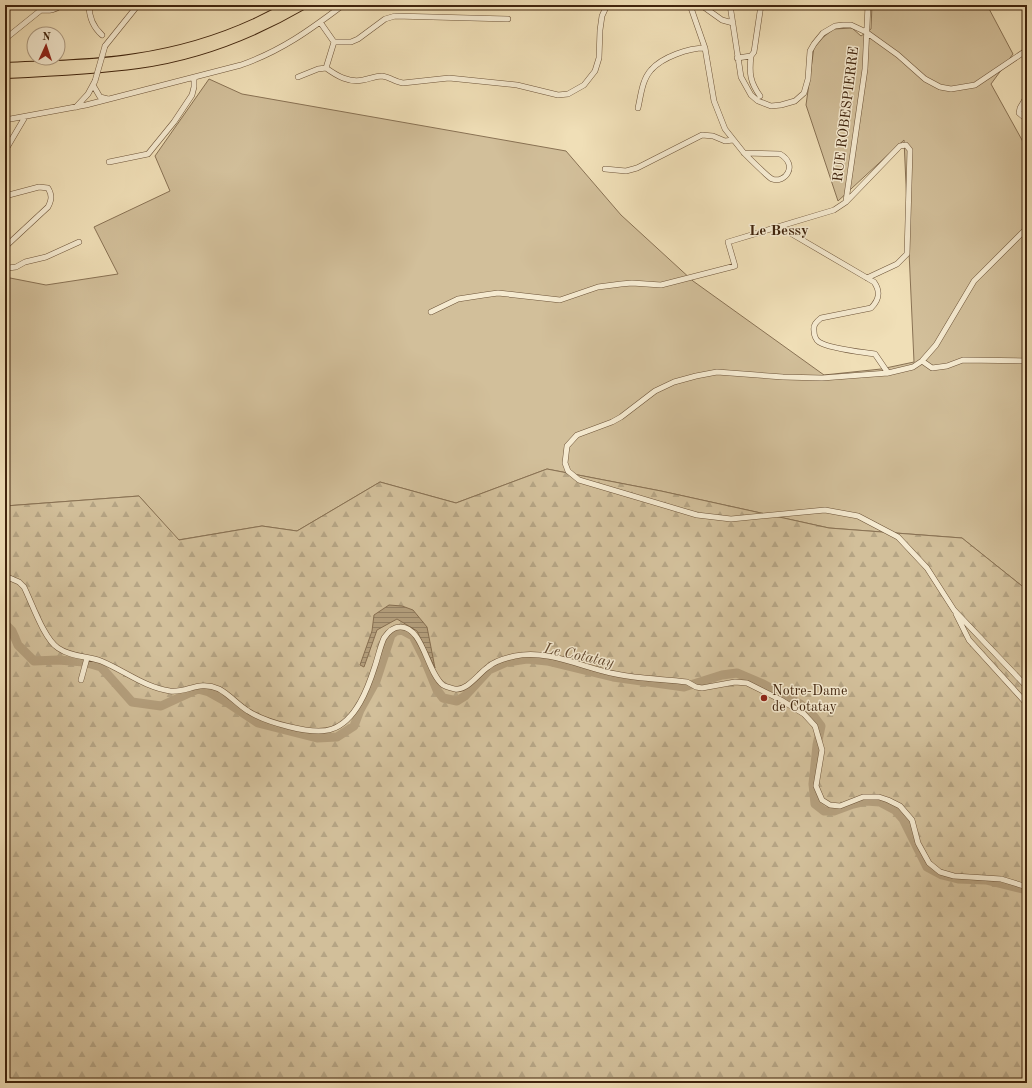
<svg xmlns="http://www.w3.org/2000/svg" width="1032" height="1088" viewBox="0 0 1032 1088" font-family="'Old Standard TT',serif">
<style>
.green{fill:#d2bf9a;stroke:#897254}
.forest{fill:url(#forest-firs);stroke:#897254}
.water{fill:url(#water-rules);stroke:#866e50}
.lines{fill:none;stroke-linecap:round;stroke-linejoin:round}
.river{stroke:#b49f7d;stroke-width:9}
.minor-casing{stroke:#6c5338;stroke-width:6}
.highway-casing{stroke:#40240d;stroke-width:10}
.minor{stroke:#f5ead0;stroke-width:5}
.highway{stroke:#f0dfb7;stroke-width:8}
.minor-bridge-casing{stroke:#6c5338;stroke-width:6;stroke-linecap:butt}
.minor-bridge{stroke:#f5ead0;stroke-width:5}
.poi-dot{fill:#8f2418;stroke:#f5ead0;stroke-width:1.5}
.labels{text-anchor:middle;stroke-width:3;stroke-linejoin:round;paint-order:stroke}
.street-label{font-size:14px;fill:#40240d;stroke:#f5ead0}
.poi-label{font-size:14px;fill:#40240d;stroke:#f5ead0;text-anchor:start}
.neighbourhood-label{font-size:15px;font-weight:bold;fill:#40240d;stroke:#f5ead0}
.water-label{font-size:15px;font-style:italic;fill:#63492f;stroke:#f5ead0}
</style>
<defs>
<pattern id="forest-firs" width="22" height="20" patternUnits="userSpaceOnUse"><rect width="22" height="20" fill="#d2bf9a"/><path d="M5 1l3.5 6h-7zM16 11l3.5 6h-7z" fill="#b5a484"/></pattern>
<pattern id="water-rules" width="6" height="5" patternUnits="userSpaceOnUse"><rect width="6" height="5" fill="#b49f7d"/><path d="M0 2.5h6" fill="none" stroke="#948165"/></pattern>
</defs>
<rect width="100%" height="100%" fill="#f0dfb7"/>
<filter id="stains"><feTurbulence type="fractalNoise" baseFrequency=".005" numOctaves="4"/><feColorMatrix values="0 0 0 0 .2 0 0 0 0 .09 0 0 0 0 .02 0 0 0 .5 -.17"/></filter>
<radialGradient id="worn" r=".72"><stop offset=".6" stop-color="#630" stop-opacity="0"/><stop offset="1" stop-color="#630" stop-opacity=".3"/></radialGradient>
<!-- green -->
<path class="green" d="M 872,5 L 987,5 L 1013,54 L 991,84 L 1027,149 L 1027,590 L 962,538 L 829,528 L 661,491 L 547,469 L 456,503 L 380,482 L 297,531 L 262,526 L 178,540 L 139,496 L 5,506 L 5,277 L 46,285 L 118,274 L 94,227 L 170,191 L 155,156 L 209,79 L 242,94 L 566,151 L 621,215 L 693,281 L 824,375 L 881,369 L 914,362 L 904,140 L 838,201 L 806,105 L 814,47 L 822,38 L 834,29 L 852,28 L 861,36 L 871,29 Z"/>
<!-- forest -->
<path class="forest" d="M 547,469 L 661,491 L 829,528 L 962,538 L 1027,590 L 1027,1083 L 5,1083 L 5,506 L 139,496 L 179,540 L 262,526 L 297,531 L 380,482 L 456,503 Z"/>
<!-- water -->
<path class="water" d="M 389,605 L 402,606 L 413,610 L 427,627 L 435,668 L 417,631 L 397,619 L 377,630 L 364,667 L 360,665 L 372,631 L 374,615 Z"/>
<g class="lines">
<!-- river -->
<path class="river" d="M 5,624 L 12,631 L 18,645 L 34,661 L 58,660 L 84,662 L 101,667 L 132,702 L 161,706 L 198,689 L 209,692 L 225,701 L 258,723 L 317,738 L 337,737 L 354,726 L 360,710 L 376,681 L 391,635 L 396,631 L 402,630 L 413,636 L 424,658 L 437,690 L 443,698 L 457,701 L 465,696 L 489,670 L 507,662 L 527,659 L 547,661 L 613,677 L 684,687 L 722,675 L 737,673 L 763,684 L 800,704 L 812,714 L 821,726 L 817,745 L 813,784 L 815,804 L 824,811 L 834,811 L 853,804 L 866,801 L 880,802 L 895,810 L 903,819 L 927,867 L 942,875 L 958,879 L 986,880 L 1027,890"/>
<!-- minor casing -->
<g class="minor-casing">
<path id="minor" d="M 37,5 L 41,10 C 50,11 55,10 62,5
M 89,5 C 89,17 93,27 102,35
M 690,5 L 705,48 L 714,101 L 725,129 L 744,153 C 749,158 768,177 772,179 C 785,184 799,165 780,154 L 744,153
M 701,5 L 722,20 L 733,23
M 730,5 L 741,77 L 751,95 L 758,101 L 771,106 L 781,105 L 795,101 L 804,93 L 808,79 L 810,51 L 814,44 L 823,33 L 835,26 L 843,25 L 851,25 L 866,32 L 898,55 L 925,79 L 940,87 L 951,89 L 975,85 L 1027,50
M 320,22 L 334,42 L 351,42 L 358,39 L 385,19 L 395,16 L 508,19
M 5,39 L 41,10
M 105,46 L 138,5
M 751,56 C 749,73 750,82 760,96
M 737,58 L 751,56 L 754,52 L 761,5
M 326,68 C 337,76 349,83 363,80 C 369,79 376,76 382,76 C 390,77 395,82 403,83 L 449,78 L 517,85 L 558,95 L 568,94 L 584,85 L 595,71 L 599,58 L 600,30 L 602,16 L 607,5
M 298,77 L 318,69 L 326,68 L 334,42
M 93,85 L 100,97 L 108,99
M 1027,96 L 1020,108 L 1019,113 L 1025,118 L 1027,118
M 76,107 L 88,94 L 95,81
M 638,108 C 641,95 642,80 651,70 C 662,57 689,48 705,48
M 5,120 L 86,105 L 241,65 C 281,51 310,30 343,5
M 5,151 L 25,117
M 109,162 L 148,154 L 174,122 L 192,95 L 194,87 L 194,78
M 605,169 L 626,171 L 637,168 L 702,135 L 713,136 L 725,141 L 733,140
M 5,196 L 39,187 L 48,188 C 52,195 52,199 48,207 L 5,247
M 846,201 L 865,69 L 868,5
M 780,227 L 874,282 C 881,292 879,300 871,308 L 821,318 C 816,322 813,325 814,331 C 814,335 816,340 819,342 C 830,349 862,352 875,354 L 888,373
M 1027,228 L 974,281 L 936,345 L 922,361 L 913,367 L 888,373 L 822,378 L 783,377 L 717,372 L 696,376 L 674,382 L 655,391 L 621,417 L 612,422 L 577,435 L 567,446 L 565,463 L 568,471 L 579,480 L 697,515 L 731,519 L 825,510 L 858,516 L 898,537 L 927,568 L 954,610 L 1027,687
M 5,267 L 8,268 L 16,267 L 25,262 L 46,257 L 79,242
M 431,312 L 458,299 L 484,295 L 498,293 L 560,300 L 598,287 L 621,284 L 632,283 L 661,285 L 735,266 L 728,242 L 834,210 L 846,202 L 900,146 L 906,145 L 910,150 L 907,254 L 897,264 L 867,278
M 922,361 L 932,368 L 947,366 L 963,360 L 1027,361
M 5,576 L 19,582 L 24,587 C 32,603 44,639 58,648 C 71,657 87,656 101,661 C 125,671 144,687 170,691 C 188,693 198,680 219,689 C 230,695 238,705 248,711 C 265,722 313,736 332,729 C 356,721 368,688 375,666 C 378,657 380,647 384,638 C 388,632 393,627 400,627 C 423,626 427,673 443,685 C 446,687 451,688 455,689 C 467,691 478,674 488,667 C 495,661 506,658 515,656 C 549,649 583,668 616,674 C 639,679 663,679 687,682 L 696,687 L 702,688 L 735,682 L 747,683 L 781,700 L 804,714 L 815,726 L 822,750 L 816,786 L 822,800 L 830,805 L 840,806 L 863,797 L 879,797 L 888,800 L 900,806 L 912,820 L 918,843 L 929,863 L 940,872 L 954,876 L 1001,879 L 1027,887
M 956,614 L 969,640 L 1027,704
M 81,680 L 87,658"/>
</g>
<!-- highway casing -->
<g class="highway-casing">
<path id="highway" d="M 5,67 C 48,65 93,65 136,58 C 176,52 218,40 255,23 C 267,17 279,11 291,5
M 5,74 C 49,72 94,70 138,64 C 197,56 253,34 303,5"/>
</g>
<!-- minor -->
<use href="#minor" class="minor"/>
<!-- highway -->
<use href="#highway" class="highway"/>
<!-- minor-bridge casing -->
<g class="minor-bridge-casing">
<path id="minor-bridge" d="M 95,81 L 105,46"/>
</g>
<!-- minor-bridge -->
<use href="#minor-bridge" class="minor-bridge"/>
</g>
<!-- markers -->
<circle class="poi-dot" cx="764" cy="698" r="4"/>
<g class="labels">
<!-- street labels -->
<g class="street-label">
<text transform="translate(845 114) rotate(-83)" y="5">RUE ROBESPIERRE</text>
</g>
<!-- poi labels -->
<g class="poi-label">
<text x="772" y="695">Notre-Dame<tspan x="772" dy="16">de Cotatay</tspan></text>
</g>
<!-- neighbourhood labels -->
<g class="neighbourhood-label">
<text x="779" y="235">Le Bessy</text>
</g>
<!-- water labels -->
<g class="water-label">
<text transform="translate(579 655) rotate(12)" y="5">Le Cotatay</text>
</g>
</g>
<!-- margin -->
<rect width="1032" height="1088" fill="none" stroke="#f0dfb7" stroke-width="20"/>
<rect x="6" y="6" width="1020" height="1076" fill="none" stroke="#40240d" stroke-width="2"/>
<rect x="10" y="10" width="1012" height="1068" fill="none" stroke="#40240d"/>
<!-- north arrow -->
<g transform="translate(46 46) rotate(3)"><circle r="19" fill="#f5ead0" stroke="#ad9b82"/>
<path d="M0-3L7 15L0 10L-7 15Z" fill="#8f2418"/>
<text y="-6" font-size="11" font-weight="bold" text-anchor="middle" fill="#40240d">N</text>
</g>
<rect width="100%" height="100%" filter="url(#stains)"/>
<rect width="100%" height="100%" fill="url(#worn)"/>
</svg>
